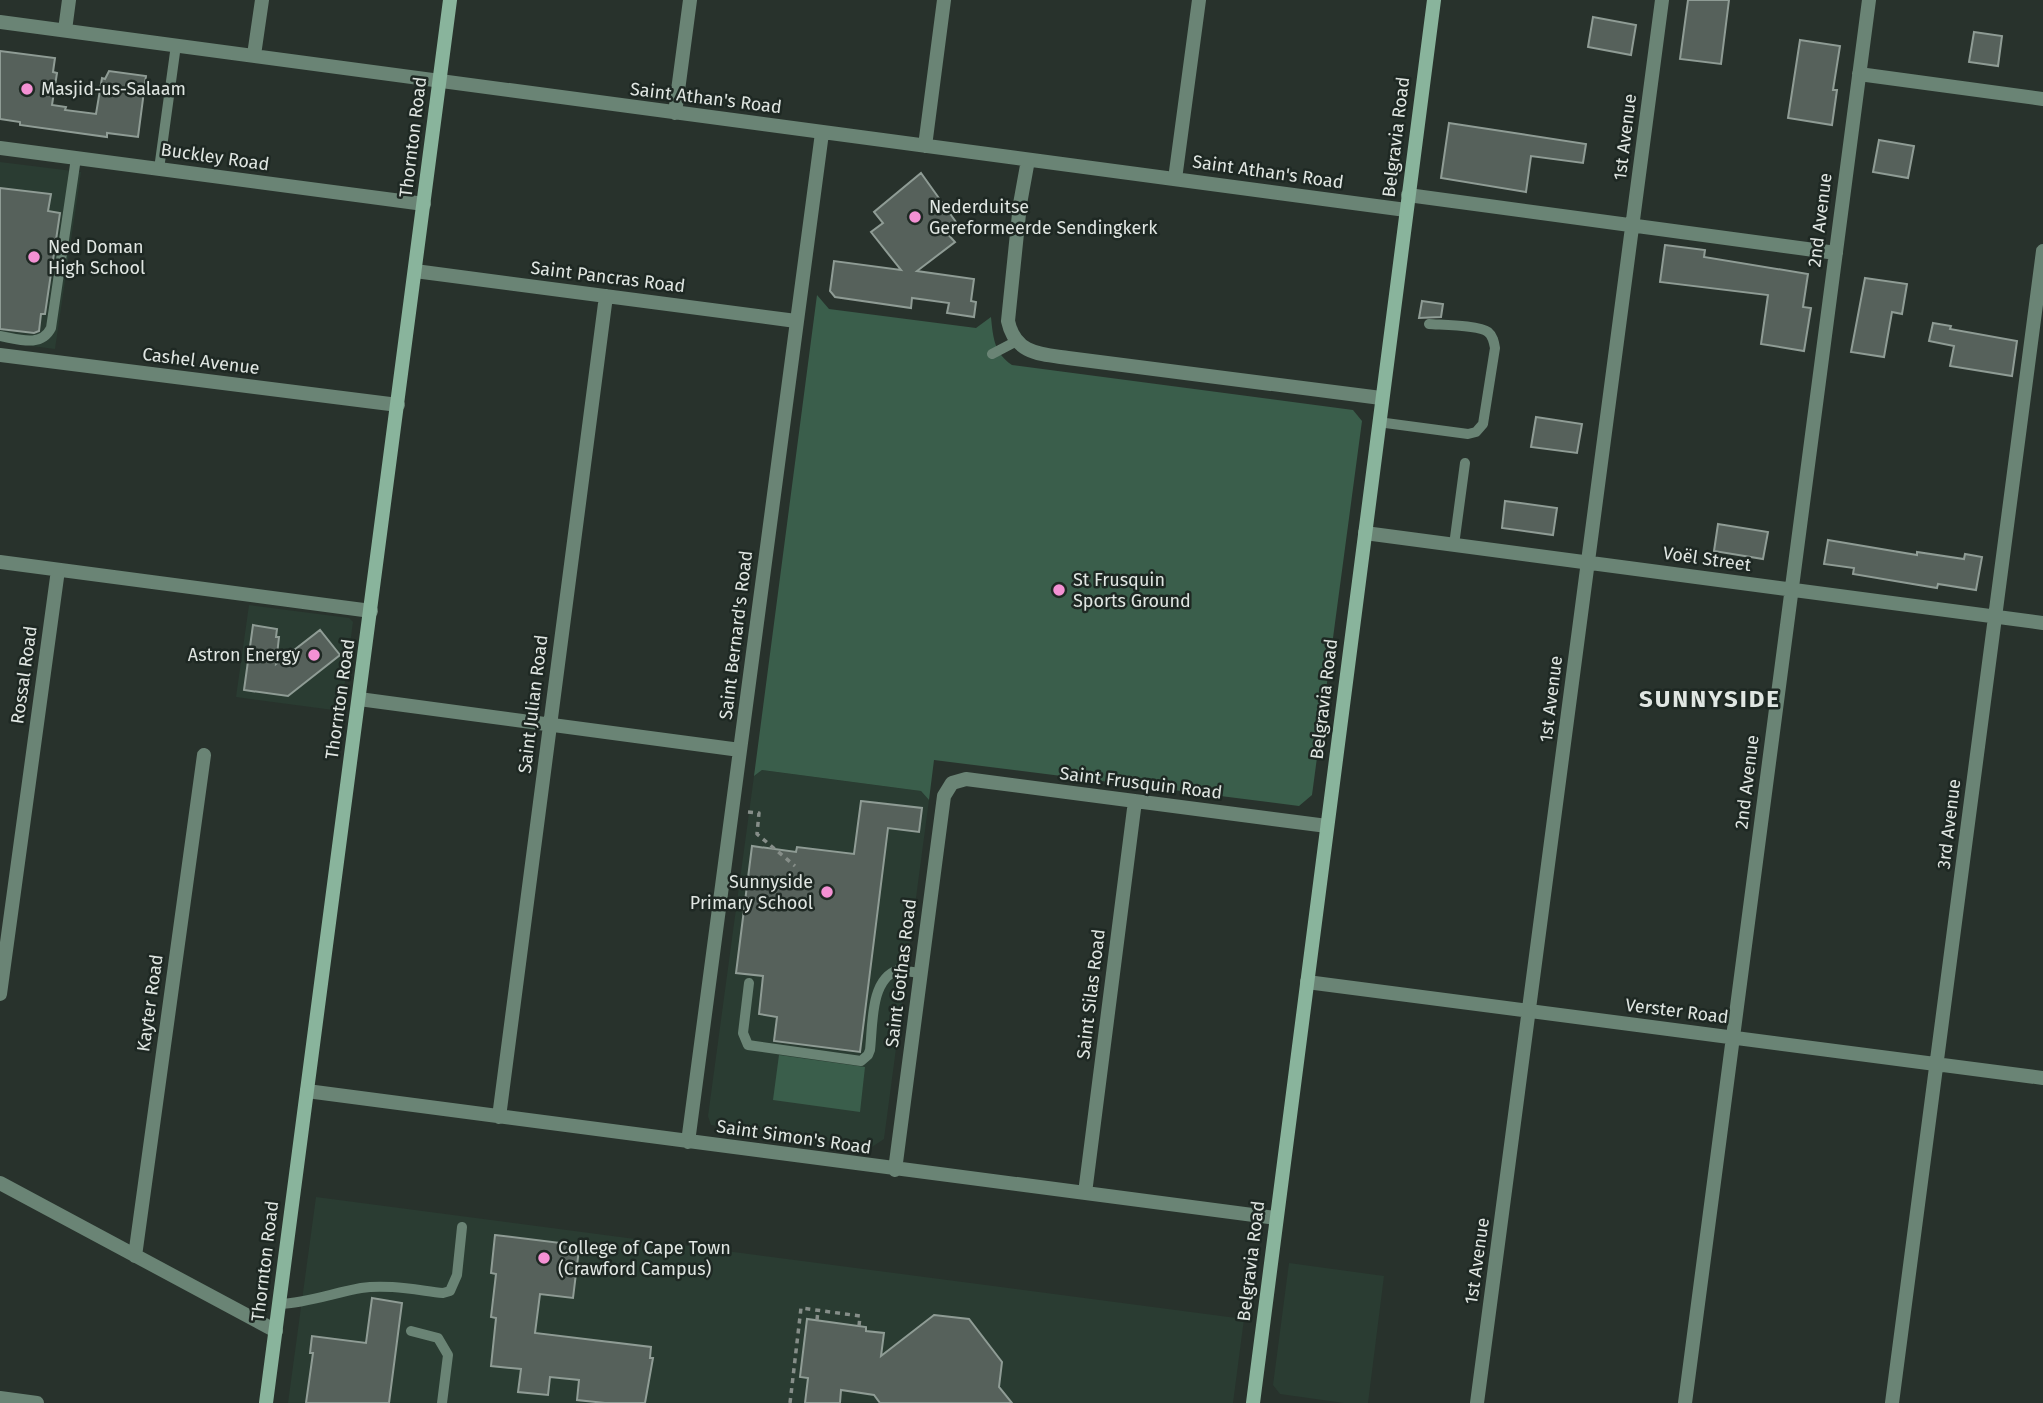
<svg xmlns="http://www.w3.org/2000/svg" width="2043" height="1403" viewBox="0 0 2043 1403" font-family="'Fira Sans',sans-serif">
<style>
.built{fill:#2a3c32}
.green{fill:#3a5e4b}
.building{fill:#56615b;stroke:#8f9c95;stroke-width:2}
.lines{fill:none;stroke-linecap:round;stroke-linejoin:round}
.path{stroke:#868e89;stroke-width:3.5;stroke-dasharray:5 5;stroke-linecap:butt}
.lane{stroke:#6a8475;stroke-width:10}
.street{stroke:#6a8475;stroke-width:14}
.secondary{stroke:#89b49c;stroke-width:14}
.poi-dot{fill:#f491d4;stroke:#1e2823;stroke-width:2.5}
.labels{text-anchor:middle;stroke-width:5;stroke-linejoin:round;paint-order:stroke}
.poi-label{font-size:18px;fill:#e0e6e2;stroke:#1e2823;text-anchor:start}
.street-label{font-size:18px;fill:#e0e6e2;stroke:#1e2823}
.district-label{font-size:24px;font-weight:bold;letter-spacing:2px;fill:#e0e6e2;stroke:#1e2823}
</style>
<rect width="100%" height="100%" fill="#28322c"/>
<!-- built -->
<path class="built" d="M 0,162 L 81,172 L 55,349 L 0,342 Z
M 249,605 L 349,618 L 353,622 L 341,711 L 236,697 Z
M 762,770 L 921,791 L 929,800 L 884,1139 L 872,1147 L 711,1125 L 708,1116 L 754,776 Z
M 316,1197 L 1244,1319 L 1233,1403 L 288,1403 Z
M 1289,1263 L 1384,1276 L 1368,1403 L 1344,1403 L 1280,1394 L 1273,1385 Z"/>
<!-- green -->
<path class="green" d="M 817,295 L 829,309 L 976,328 L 991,317 C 993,337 994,353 1012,365 L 1353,410 L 1362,421 L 1312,795 L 1299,806 L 934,760 L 929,800 L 921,791 L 762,770 L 754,776 Z
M 779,1055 L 865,1067 L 860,1112 L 773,1100 Z"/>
<!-- building -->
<path class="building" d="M 1688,0 L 1729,0 L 1721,64 L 1680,59 Z
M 1593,17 L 1636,25 L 1631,55 L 1588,47 Z
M 1974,32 L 2002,36 L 1998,66 L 1969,62 Z
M 1800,40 L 1840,46 L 1833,90 L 1837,90 L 1832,125 L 1788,118 Z
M 0,51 L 55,58 L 53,72 L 57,73 L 52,105 L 66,107 L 65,110 L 96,114 L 102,78 L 105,79 L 109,71 L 146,76 L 138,137 L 107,133 L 107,137 L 20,125 L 20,122 L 0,119 Z
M 1449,123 L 1586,144 L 1583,163 L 1531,156 L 1526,192 L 1441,178 Z
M 1879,140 L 1914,146 L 1908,178 L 1873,172 Z
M 921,173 L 956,222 L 945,231 L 955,242 L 917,271 L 974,279 L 971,301 L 976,302 L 974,317 L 947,313 L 949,303 L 912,298 L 911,308 L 835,297 L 830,291 L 834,261 L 901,270 L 871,232 L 883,223 L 874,212 Z
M 0,188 L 51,194 L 48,211 L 60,213 L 45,314 L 41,314 L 39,331 L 34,333 L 0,329 Z
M 1665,245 L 1705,250 L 1704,257 L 1808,274 L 1803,307 L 1811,308 L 1804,351 L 1761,344 L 1768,295 L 1660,282 Z
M 1865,278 L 1907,284 L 1902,314 L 1892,312 L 1884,357 L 1851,352 Z
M 1422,301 L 1443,304 L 1441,317 L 1419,318 Z
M 1933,323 L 1951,326 L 1950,329 L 2017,341 L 2012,376 L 1950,366 L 1954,346 L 1929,341 Z
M 1536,417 L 1582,424 L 1577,453 L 1531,447 Z
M 1505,501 L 1557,508 L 1553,535 L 1502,528 Z
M 1718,524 L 1768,532 L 1763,559 L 1714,551 Z
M 1828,540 L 1917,555 L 1917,552 L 1964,559 L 1965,554 L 1982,557 L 1976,590 L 1938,584 L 1937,588 L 1853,574 L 1854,568 L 1824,564 Z
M 253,625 L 277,629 L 276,637 L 279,637 L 276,664 L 320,630 L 340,655 L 288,696 L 244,690 Z
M 861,801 L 922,808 L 919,832 L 888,828 L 860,1052 L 774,1041 L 777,1017 L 759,1014 L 763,976 L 736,973 L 752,846 L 796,852 L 797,847 L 854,854 Z
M 495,1235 L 577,1245 L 576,1249 L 579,1249 L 573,1298 L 540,1294 L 535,1333 L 651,1347 L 650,1358 L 653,1358 L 645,1403 L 605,1403 L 577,1400 L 579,1380 L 550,1377 L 548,1395 L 518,1392 L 521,1369 L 491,1366 L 496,1318 L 491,1317 L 496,1274 L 491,1273 Z
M 372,1298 L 402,1303 L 389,1403 L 306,1403 L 313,1353 L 310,1353 L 312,1336 L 366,1343 Z
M 934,1315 L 969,1319 L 1002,1362 L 999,1387 L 1012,1403 L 880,1403 L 874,1395 L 841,1390 L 840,1403 L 805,1403 L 808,1378 L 800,1377 L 807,1319 L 866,1327 L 866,1331 L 884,1333 L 881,1356 Z"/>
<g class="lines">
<!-- path -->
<path class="path" d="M 748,812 L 759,813 L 757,834 L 795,866
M 817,1320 L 818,1310
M 790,1403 L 801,1308 L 860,1316 L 859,1326"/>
<!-- lane -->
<path class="lane" d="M 159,169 L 176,45
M 0,336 C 18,339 41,348 51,328 L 76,158
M 992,354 L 1017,341
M 1378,422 L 1468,434 L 1476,432 L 1483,424 L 1495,348 C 1494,342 1493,336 1488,332 C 1479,325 1442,325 1429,324
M 1454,545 L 1465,463
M 749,983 L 743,1033 L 748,1045 L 861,1061 L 868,1055 L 870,1050 C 873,1025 870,979 898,970 L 920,973
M 279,1304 C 307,1303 333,1293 361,1288 C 387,1284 416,1290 443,1293 L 450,1291 L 457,1275 L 462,1227
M 411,1331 L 438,1338 L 448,1355 L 442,1403"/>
<!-- street -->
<path class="street" d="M 0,22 L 1406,210
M 65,30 L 69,0
M 254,55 L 262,0
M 1859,74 L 2043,99
M 675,113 L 690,0
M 925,146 L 944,0
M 0,148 L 424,204
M 1028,160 L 1020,204 L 1008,321 C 1015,354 1040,354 1068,358 L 1381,398
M 1175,179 L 1199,0
M 1408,195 L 1836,253
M 415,271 L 796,321
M 0,355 L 398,405
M 1365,533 L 2043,623
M 0,562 L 371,611
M 359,699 L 740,750
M 1307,982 L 2043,1078
M 0,994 L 58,570
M 307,1091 L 1276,1218
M 499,1117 L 606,296
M 688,1142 L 822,133
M 895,1170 L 944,796 L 952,783 L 966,779 L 1327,826
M 0,1183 L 276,1331
M 1085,1193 L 1135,801
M 135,1256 L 204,755
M 0,1398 L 37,1403
M 1477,1403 L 1662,0
M 1685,1403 L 1869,0
M 1892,1403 L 2043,251"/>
<!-- secondary -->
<path class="secondary" d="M 266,1403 L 450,0
M 1253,1403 L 1434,0"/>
</g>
<!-- markers -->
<g class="poi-dot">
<circle cx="27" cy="89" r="7"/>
<circle cx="915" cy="217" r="7"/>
<circle cx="34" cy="257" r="7"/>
<circle cx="1059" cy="590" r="7"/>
<circle cx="314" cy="655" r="7"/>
<circle cx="827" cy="892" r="7"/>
<circle cx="544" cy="1258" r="7"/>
</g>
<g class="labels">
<!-- poi labels -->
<g class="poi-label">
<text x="41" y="95">Masjid-us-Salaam</text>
<text x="929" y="213">Nederduitse<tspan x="929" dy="21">Gereformeerde Sendingkerk</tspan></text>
<text x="48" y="253">Ned Doman<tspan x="48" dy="21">High School</tspan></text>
<text x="1073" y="586">St Frusquin<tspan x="1073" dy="21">Sports Ground</tspan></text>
<text x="300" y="661" text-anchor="end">Astron Energy</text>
<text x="813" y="888" text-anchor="end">Sunnyside<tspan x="813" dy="21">Primary School</tspan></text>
<text x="558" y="1254">College of Cape Town<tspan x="558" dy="21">(Crawford Campus)</tspan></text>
</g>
<!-- street labels -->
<g class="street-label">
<text transform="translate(706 98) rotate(7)" y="6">Saint Athan's Road</text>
<text transform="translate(413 137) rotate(-83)" y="6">Thornton Road</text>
<text transform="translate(1396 137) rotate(-83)" y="6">Belgravia Road</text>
<text transform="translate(1625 137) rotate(-83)" y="6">1st Avenue</text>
<text transform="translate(215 157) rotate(8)" y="6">Buckley Road</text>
<text transform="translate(1268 172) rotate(8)" y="6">Saint Athan's Road</text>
<text transform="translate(1820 220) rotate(-83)" y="6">2nd Avenue</text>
<text transform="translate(608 277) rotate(7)" y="6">Saint Pancras Road</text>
<text transform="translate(201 361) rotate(7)" y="6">Cashel Avenue</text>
<text transform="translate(1707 559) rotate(8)" y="6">Voël Street</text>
<text transform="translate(736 635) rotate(-83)" y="6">Saint Bernard's Road</text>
<text transform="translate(24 675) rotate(-82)" y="6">Rossal Road</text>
<text transform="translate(340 699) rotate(-82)" y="6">Thornton Road</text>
<text transform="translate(1324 699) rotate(-83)" y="6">Belgravia Road</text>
<text transform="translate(1551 699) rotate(-83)" y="6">1st Avenue</text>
<text transform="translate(533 704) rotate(-83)" y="6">Saint Julian Road</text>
<text transform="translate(1747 782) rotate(-83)" y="6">2nd Avenue</text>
<text transform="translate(1141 783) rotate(7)" y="6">Saint Frusquin Road</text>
<text transform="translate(1949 824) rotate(-83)" y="6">3rd Avenue</text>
<text transform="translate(901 973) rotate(-83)" y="6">Saint Gothas Road</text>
<text transform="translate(1091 994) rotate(-83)" y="6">Saint Silas Road</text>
<text transform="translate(150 1003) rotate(-82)" y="6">Kayter Road</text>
<text transform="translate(1677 1011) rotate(7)" y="6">Verster Road</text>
<text transform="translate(794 1137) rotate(8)" y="6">Saint Simon's Road</text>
<text transform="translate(265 1261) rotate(-83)" y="6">Thornton Road</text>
<text transform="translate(1251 1261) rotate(-83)" y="6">Belgravia Road</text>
<text transform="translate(1477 1261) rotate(-82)" y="6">1st Avenue</text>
</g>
<!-- district labels -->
<g class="district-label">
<text x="1710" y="707">SUNNYSIDE</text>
</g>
</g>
</svg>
